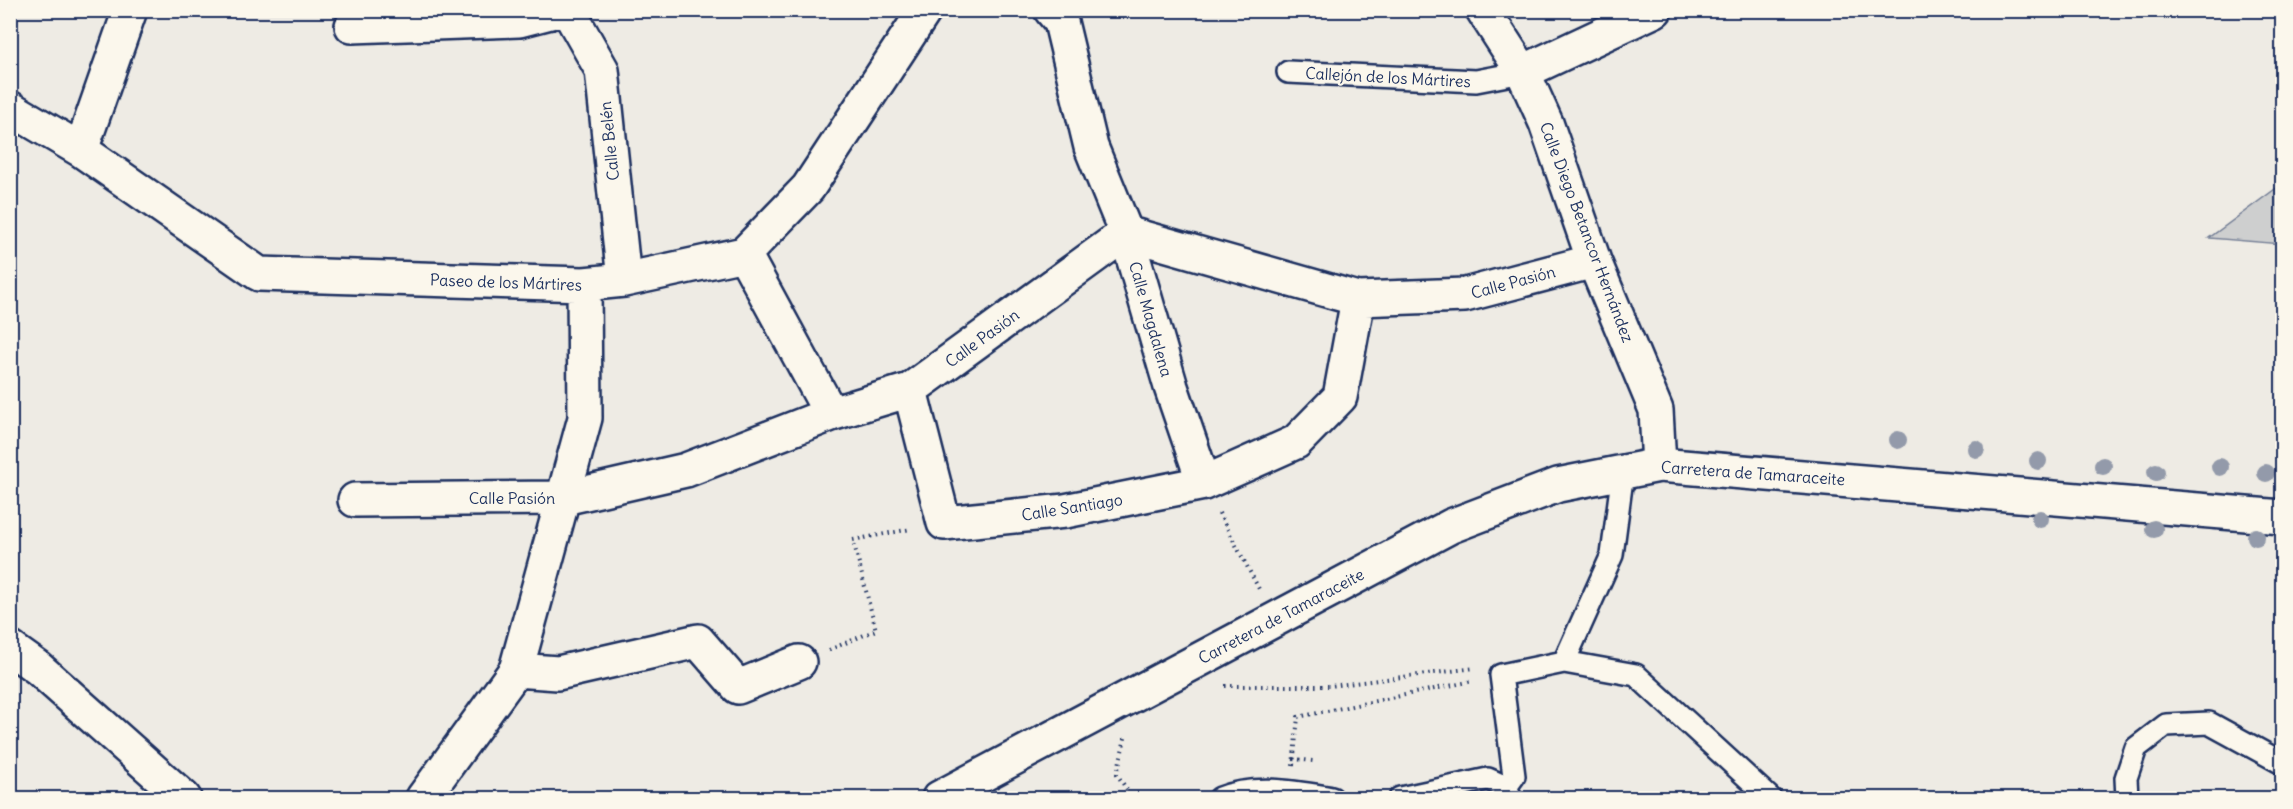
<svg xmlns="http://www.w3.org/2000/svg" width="2293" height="809" viewBox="0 0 2293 809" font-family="Delius,sans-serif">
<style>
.green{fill:#cecfcf;stroke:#747f96;stroke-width:1.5}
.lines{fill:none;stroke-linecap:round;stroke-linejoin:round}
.service-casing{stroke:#1b2f5e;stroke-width:26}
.minor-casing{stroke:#1b2f5e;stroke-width:38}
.secondary-casing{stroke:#1b2f5e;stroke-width:38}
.path{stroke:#1b2f5e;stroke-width:4;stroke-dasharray:1.5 4.5;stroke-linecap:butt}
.service{stroke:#fbf7ec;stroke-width:21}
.minor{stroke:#fbf7ec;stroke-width:33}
.secondary{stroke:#fbf7ec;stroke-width:33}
.tree{fill:#939aaa}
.labels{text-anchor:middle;stroke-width:4.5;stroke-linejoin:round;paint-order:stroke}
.street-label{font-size:16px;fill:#1b2f5e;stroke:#fbf7ec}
</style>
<rect width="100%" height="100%" fill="#eeebe4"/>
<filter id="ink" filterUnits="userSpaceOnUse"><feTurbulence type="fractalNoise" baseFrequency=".0167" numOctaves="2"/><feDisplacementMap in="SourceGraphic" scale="12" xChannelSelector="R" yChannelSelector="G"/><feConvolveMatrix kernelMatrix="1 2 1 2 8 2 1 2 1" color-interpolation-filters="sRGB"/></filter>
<g filter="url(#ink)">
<!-- green -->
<path class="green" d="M 2282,184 L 2282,244 L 2209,238 Z"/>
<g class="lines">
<!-- service casing -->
<g class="service-casing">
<path id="service" d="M 1288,72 L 1476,81 L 1523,72
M 1623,471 L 1612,555 L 1564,662 L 1636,675 L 1770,798
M 1506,787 L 1514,776 L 1501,675 L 1564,662
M 1220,798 C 1256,784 1296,792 1332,798
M 1400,798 L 1488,779 L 1506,787 L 1511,798
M 2127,798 L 2126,778 L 2136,748 L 2166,725 L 2209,723 L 2282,763"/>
</g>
<!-- minor casing -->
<g class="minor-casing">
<path id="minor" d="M 568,10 L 602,70 L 624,280
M 1051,10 L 1061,22 L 1091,147 L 1126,233 L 1171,387 L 1204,483
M 1483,10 L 1523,72 L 1546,123 L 1594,261 L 1656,410 L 1659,465
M 352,26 L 519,20 L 558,10
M 1523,72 L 1655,10
M 10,108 L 81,150 L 259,274 L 584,284 L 624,280 L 744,254 L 808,188 L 925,10
M 81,150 L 130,10
M 744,254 L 831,414
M 910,390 L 944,523 L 1065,511 L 1204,483 L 1296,442 L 1340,397 L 1358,299
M 355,500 L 564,498 L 686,470 L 831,414 L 910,390 L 1126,233 L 1358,299 L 1465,295 L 1594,261
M 516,670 L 558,673 L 698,641 L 738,687 L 799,662
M 423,798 L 516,670 L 585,418 L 584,284"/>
</g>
<!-- secondary casing -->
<g class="secondary-casing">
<path id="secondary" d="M 10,648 L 38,668 L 184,798
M 939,798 L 1451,526 L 1558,485 L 1659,465 L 2282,517"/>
</g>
<!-- path -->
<path class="path" d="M 1219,513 L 1259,589
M 829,650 L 876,630 L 853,540 L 911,529
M 1225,686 L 1330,686 L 1475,668
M 1125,738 L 1117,774 L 1132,798
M 1293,759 L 1313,761
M 1293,765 L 1298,717 L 1473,681"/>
<!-- service -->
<use href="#service" class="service"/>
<!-- minor -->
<use href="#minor" class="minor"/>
<!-- secondary -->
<use href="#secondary" class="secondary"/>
</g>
<!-- trees -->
<g class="tree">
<circle cx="1898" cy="440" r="9"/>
<circle cx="1976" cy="449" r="9"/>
<circle cx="2038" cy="461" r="9"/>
<circle cx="2103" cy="466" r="9"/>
<circle cx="2220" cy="467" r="9"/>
<circle cx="2156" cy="472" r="9"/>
<circle cx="2266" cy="473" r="9"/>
<circle cx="2040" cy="519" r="9"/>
<circle cx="2154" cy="529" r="9"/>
<circle cx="2256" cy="537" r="9"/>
</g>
</g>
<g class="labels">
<!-- street labels -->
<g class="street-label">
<text transform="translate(1388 77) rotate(3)" y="6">Callejón de los Mártires</text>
<text transform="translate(609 141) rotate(-96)" y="6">Calle Belén</text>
<text transform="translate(1587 232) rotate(69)" y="6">Calle Diego Betancor Hernández</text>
<text transform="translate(506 282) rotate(2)" y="6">Paseo de los Mártires</text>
<text transform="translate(1513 282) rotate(-15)" y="6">Calle Pasión</text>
<text transform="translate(1151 319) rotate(74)" y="6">Calle Magdalena</text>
<text transform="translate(982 338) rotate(-36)" y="6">Calle Pasión</text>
<text transform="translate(1753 473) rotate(4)" y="6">Carretera de Tamaraceite</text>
<text x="512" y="504">Calle Pasión</text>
<text transform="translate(1072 507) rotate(-9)" y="6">Calle Santiago</text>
<text transform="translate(1281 616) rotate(-28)" y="6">Carretera de Tamaraceite</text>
</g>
</g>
<!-- margin -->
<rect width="2293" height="809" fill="none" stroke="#fbf7ec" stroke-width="36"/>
<rect x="18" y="18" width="2257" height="773" fill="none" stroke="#1b2f5e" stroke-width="2" filter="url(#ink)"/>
</svg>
